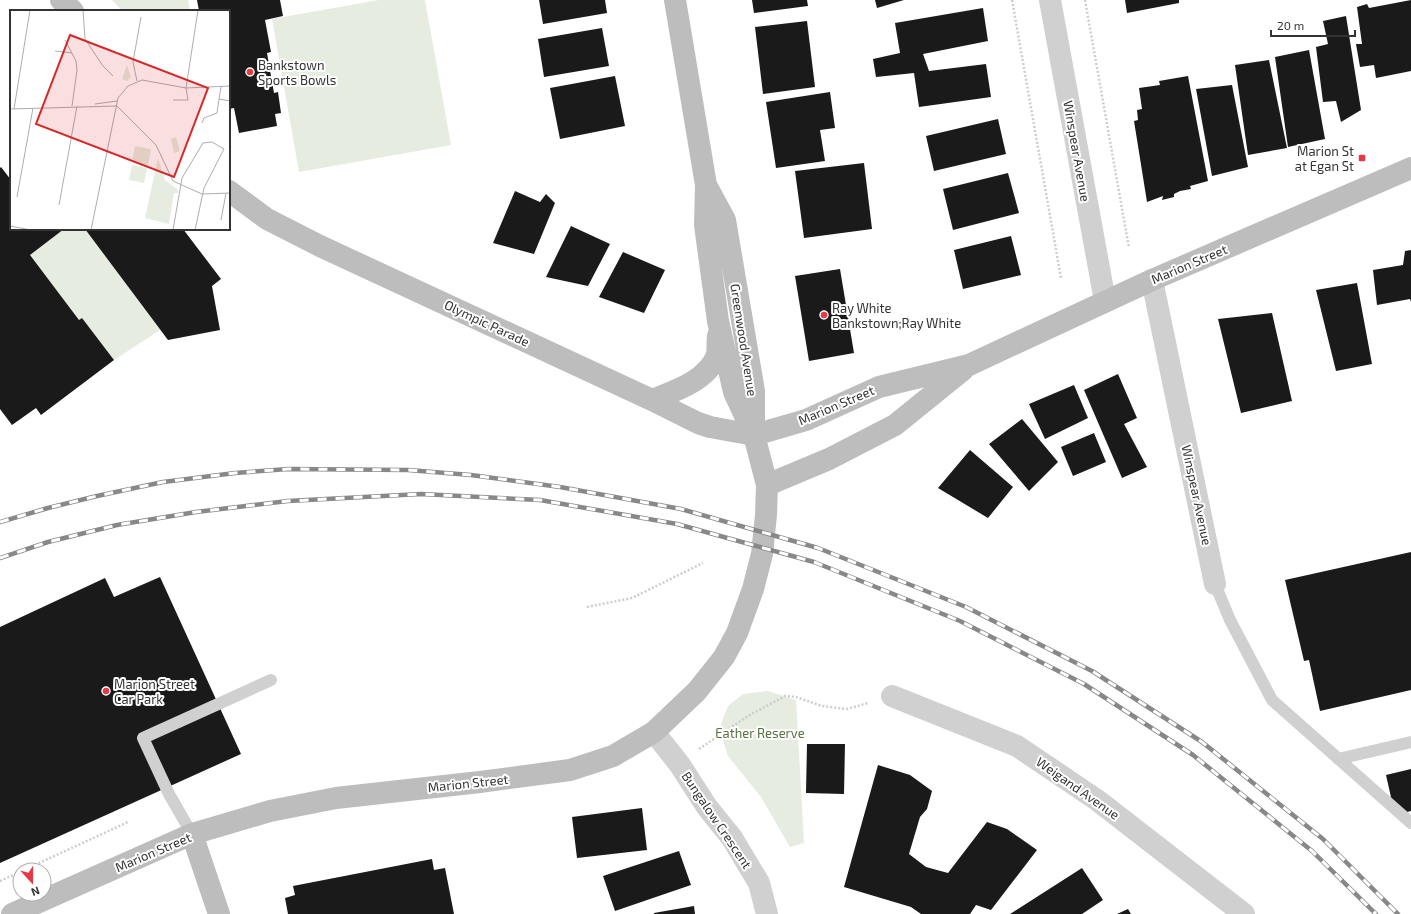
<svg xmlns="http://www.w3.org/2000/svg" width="1411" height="914" viewBox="0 0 1411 914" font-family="'Exo 2',sans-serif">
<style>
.green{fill:#e6ecdf}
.building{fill:#1a1a1a}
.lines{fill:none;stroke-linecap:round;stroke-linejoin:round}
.path{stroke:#cdcdcd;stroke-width:2.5;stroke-dasharray:2 2;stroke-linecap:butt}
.lane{stroke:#d0d0d0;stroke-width:12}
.street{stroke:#d0d0d0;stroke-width:22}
.secondary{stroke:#bdbdbd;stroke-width:22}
.rail-casing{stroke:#888;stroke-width:4.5}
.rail{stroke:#fff;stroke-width:3;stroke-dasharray:9;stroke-linecap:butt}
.poi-dot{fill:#e63946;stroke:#fff;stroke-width:1.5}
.labels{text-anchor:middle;stroke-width:4;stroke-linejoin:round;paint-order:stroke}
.poi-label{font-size:13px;fill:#333;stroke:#fff;text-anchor:start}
.street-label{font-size:13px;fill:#333;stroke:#fff}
.park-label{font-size:13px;fill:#56703f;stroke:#fff}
.inset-road{fill:none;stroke:#adadad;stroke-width:1}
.view{fill:#d62828;fill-opacity:0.15;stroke:#d62828;stroke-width:2}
.inset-edge{fill:none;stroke:#333;stroke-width:2}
</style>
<rect width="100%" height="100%" fill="#fff"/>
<!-- green -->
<path class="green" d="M 112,0 L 188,0 L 190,11 L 122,11 Z
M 379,0 L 425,0 L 451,145 L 299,172 L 272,19 Z
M 64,229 L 85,229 L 160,330 L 114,360 L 82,318 L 79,320 L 30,255 Z
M 768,691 L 796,700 L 804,843 L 790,847 L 761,797 L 728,756 L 721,734 L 721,724 L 728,706 L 743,694 Z"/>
<!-- building -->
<path class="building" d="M 197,0 L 280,0 L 283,16 L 265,20 L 271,52 L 267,53 L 274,93 L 278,92 L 281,113 L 275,114 L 277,126 L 239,133 L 234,108 L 229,109 L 229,11 L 199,11 Z
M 539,0 L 605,0 L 607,13 L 543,24 Z
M 752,0 L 807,0 L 808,6 L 754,13 Z
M 875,0 L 904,0 L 877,8 Z
M 1125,0 L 1179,0 L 1179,3 L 1127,13 Z
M 1411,0 L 1411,71 L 1376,78 L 1374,65 L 1360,67 L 1356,44 L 1362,44 L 1357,7 L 1367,4 L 1369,8 Z
M 983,8 L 988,41 L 923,54 L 929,71 L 986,64 L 991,97 L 919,107 L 914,73 L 876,77 L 873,59 L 900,53 L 895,23 Z
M 1346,16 L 1361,110 L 1341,122 L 1336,101 L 1323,102 L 1316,47 L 1328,44 L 1323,21 Z
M 807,21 L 815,87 L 763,94 L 755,27 Z
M 602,28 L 609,66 L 544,77 L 538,39 Z
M 1309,50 L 1325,139 L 1288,147 L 1275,57 Z
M 1269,60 L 1287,148 L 1248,155 L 1235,65 Z
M 615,76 L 625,126 L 560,139 L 550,88 Z
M 1188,76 L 1208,181 L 1190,186 L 1191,189 L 1180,191 L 1174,194 L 1174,197 L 1162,200 L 1163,196 L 1147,202 L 1134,121 L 1138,120 L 1137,110 L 1142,109 L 1139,88 L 1160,85 L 1159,81 Z
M 1232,85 L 1248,167 L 1212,176 L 1196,89 Z
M 830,92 L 835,128 L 820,130 L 825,161 L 776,168 L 766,102 Z
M 998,119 L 1006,154 L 934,171 L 926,136 Z
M 864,163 L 872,229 L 804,238 L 795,171 Z
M 1,167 L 11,180 L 11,229 L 64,229 L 30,255 L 79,320 L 82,318 L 114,360 L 41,415 L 36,408 L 12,425 L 0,409 L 0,168 Z
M 1008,173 L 1019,213 L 953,230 L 943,189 Z
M 515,191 L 540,202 L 546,194 L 555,203 L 534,254 L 493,243 Z
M 571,226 L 610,244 L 588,286 L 546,277 Z
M 85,229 L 183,229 L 221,279 L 212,286 L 220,330 L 168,340 Z
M 1011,236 L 1021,275 L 963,289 L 954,250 Z
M 1411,250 L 1411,302 L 1410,299 L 1377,305 L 1373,270 L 1403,265 L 1405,251 Z
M 623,252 L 665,270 L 644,313 L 599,297 Z
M 840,269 L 854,353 L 809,361 L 795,276 Z
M 1357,283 L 1372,364 L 1336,371 L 1316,290 Z
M 1272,313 L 1292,401 L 1241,413 L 1218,319 Z
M 1118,374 L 1137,418 L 1124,424 L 1147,467 L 1122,478 L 1084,390 Z
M 1074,385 L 1088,418 L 1045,439 L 1029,404 Z
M 1022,419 L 1058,462 L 1029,491 L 989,444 Z
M 1094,433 L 1106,462 L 1073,476 L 1061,447 Z
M 970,450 L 1013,487 L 988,518 L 938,488 Z
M 1411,552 L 1411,690 L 1320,711 L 1309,660 L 1304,661 L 1285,580 Z
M 160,577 L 241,754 L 0,863 L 0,627 L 105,578 L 114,597 Z
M 807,744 L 845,744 L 844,794 L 806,793 Z
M 878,765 L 910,775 L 932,791 L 927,809 L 920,817 L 909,854 L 926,867 L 948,873 L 987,822 L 1007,829 L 1037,850 L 991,910 L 976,905 L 970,914 L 921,914 L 911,907 L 844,887 Z
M 1411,769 L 1411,811 L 1395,815 L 1386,775 Z
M 642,808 L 647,850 L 577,858 L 572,817 Z
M 679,851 L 691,885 L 615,911 L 603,876 Z
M 432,859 L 434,870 L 445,868 L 454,914 L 288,914 L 285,898 L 295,895 L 293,886 Z
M 1082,868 L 1103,900 L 1082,914 L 1010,914 Z
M 694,906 L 695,914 L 654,914 L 654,913 Z
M 1128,909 L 1131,914 L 1117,914 Z"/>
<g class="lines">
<!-- path -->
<path class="path" d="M 1012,0 L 1061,278
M 1085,0 L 1129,248
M 587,607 L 632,598 L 703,563
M 699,749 L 748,716 L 785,696 L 796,697 L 822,706 L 847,709 L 868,703
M 24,870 L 128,822
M 0,881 L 20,872"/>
<!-- lane -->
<path class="lane" d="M 1215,584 L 1230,620 L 1272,700 L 1411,823
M 1338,759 L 1411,742
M 192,834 L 169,794 L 143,738 L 271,680"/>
<!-- street -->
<path class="street" d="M 1050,0 L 1105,301
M 1152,280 L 1215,584
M 892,696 L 1017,746 L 1097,800 L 1244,914
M 654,732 L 680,765 L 707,807 L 732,838 L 759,883 L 767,914"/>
<!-- secondary -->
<path class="secondary" d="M 61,0 L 73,11
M 706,185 L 725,220 L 754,391 L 754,428
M 229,191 L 267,219 L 320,246 L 652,400 L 698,423 L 710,427 L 754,435 L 806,420 L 879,387 L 969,365 L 1152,280 L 1411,168
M 652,400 C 675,391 707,381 717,355 C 718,349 717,342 718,336
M 767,485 L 829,459 L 895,425 L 963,370
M 192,834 L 219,914
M 12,914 L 192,834 L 270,811 L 336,798 L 480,782 L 570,770 L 613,756 L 654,732 L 697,691 L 724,657 L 737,633 L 753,589 L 762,554 L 766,515 L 767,485 L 754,435 L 734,392 L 718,321 L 705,225 L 706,185 L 675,0"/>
<!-- rail casing -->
<g class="rail-casing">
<path id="rail" d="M 0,522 L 48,508 L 97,496 L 163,482 L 235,473 L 288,469 L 408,470 L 471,475 L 560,487 L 681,509 L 818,548 L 966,607 L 1092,671 L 1202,742 L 1323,839 L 1398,914
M 0,558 L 48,542 L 117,525 L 196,512 L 288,501 L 421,494 L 540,500 L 677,524 L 814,562 L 960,621 L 1084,684 L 1193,755 L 1312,851 L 1376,914"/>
</g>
<!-- rail -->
<use href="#rail" class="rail"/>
</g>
<!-- markers -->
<g class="poi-dot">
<circle cx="250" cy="72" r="4"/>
<rect x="1358" y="154" width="8" height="8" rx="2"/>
<circle cx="824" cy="315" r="4"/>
<circle cx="106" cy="691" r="4"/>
</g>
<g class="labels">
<!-- poi labels -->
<g class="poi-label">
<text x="258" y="70">Bankstown<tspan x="258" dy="15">Sports Bowls</tspan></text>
<text x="1354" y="156" text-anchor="end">Marion St<tspan x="1354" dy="15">at Egan St</tspan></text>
<text x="832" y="313">Ray White<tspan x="832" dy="15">Bankstown;Ray White</tspan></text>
<text x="114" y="689">Marion Street<tspan x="114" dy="15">Car Park</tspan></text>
</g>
<!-- street labels -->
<g class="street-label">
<text transform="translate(1077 151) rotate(80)" y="5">Winspear Avenue</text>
<text transform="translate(1189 264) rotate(-23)" y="5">Marion Street</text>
<text transform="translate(487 323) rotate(25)" y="5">Olympic Parade</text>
<text transform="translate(744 340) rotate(81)" y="5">Greenwood Avenue</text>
<text transform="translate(836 405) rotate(-23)" y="5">Marion Street</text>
<text transform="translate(1197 495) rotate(78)" y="5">Winspear Avenue</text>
<text transform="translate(468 783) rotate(-6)" y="5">Marion Street</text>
<text transform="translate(1078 788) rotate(35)" y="5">Weigand Avenue</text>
<text transform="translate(717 820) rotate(56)" y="5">Bungalow Crescent</text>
<text transform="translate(153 852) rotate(-23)" y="5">Marion Street</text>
</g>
<!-- park labels -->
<g class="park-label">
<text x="760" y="738">Eather Reserve</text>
</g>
</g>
<!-- overview -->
<g transform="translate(10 10)">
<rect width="220" height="220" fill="#fff"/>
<path d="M 117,55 L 121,67 L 117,71 L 112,69 ZM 166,127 L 170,141 L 164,143 L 161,129 ZM 125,136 L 141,139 L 138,155 L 122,152 ZM 148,148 L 155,170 L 168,180 L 168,183 L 164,183 L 159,214 L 135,208 ZM 122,155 L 137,158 L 134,173 L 119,170 Z" fill="#e6ecdf"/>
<path class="inset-road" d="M 73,0 L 75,29 L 93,56 L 103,66M 55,30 L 66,51 L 67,60 L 62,96M 45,41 L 62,43M 127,71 L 123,52 L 131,7M 211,77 L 209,89 L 220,91M 163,90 L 178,90 L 176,78 L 220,76M 85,94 L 107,91M 107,96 L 146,135 L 163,171 L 192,184 L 220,183M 0,99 L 107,96M 4,99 L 20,0M 192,113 L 194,108 L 207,103 L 209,89M 7,187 L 23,98M 49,195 L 67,96M 211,210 L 216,183M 0,216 L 21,220M 81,220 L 108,88 L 118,76 L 132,70 L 176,78 L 188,0M 163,220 L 172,168 L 193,133 L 202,132 L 214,139M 185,220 L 194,178 L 214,139"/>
<path class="view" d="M 60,25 L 198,78 L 164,167 L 26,114 Z"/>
<rect width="220" height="220" class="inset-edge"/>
</g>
<!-- north arrow -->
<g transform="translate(32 882) rotate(159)"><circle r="19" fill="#ffffff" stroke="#adadad"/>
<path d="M0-3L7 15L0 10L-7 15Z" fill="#e63946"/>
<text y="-6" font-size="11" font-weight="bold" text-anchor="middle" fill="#333333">N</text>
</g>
<!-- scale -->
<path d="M1271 30v6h84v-6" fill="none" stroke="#333333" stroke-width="2"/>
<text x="1277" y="30" font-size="12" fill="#333333" stroke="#ffffff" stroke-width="3" paint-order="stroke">20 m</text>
</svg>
